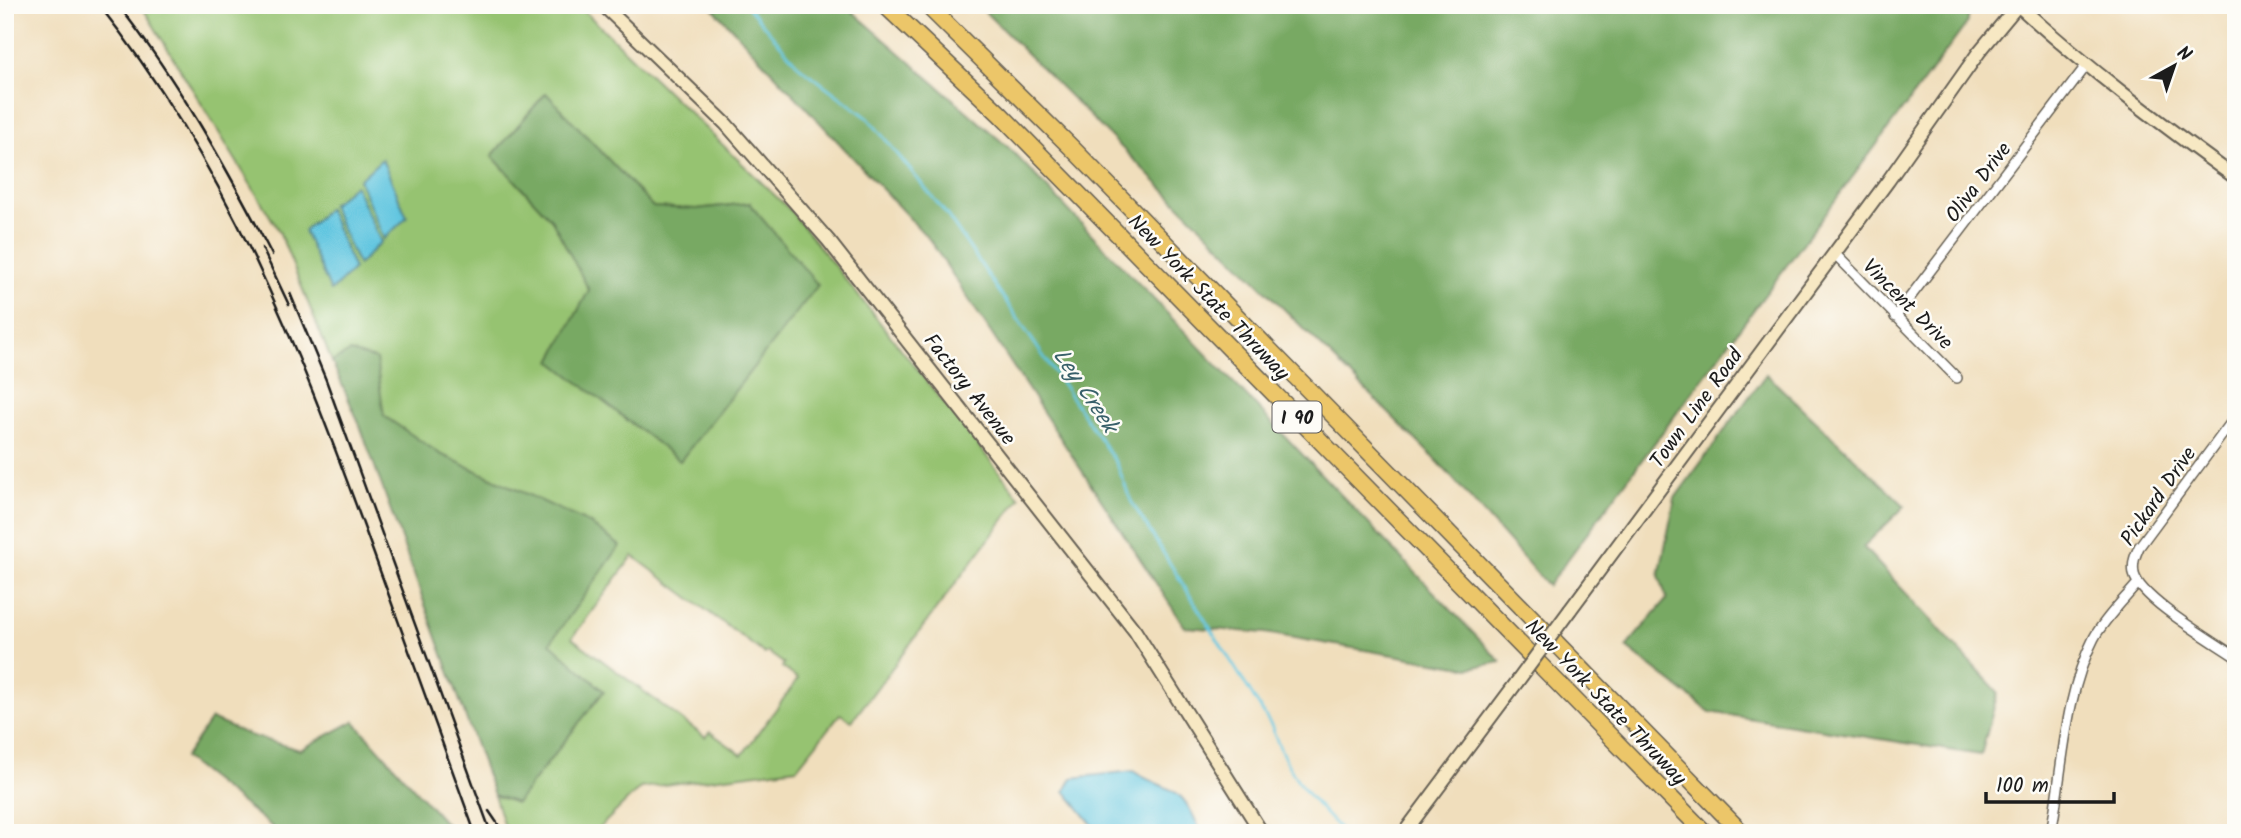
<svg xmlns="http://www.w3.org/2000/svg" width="2241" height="838" viewBox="0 0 2241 838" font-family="Kalam,sans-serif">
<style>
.green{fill:#96c371;stroke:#597046;stroke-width:2;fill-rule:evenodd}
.forest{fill:#78a963;stroke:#4a6240;stroke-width:2}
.water{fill:#62c6e0;stroke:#3f717e;stroke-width:2}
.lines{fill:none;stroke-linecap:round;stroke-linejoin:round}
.stream{stroke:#62c6e0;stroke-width:2.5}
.street-casing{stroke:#666054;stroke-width:12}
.secondary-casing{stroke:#666054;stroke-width:16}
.highway-casing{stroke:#666054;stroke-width:19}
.street{stroke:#fff;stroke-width:9}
.secondary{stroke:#f7e8c3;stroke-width:12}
.highway{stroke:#ecc669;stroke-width:16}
.rail{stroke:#1c1c1c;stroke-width:2.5}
.secondary-bridge-casing{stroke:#666054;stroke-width:16;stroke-linecap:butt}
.secondary-bridge{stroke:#f7e8c3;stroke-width:12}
.labels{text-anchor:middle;stroke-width:5;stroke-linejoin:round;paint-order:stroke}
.shield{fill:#fdfcf7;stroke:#605f5e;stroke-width:2}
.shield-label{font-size:19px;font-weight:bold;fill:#1c1c1c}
.street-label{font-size:21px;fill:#1c1c1c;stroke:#fdfcf7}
.water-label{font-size:23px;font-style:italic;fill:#38606a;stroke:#fdfcf7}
</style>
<rect width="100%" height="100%" fill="#fdfcf7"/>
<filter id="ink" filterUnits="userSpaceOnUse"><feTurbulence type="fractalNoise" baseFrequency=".0143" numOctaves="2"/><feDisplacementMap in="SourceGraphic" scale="14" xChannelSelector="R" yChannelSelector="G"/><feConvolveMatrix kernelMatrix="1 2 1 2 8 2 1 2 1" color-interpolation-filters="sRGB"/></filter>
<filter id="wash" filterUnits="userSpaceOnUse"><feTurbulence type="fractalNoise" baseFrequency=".00686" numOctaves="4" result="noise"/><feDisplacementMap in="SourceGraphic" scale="28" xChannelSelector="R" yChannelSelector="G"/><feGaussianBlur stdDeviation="1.57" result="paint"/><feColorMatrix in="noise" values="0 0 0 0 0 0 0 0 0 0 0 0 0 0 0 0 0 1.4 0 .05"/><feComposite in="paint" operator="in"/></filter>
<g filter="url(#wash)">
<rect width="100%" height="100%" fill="#f0debc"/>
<!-- green -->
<path class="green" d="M 141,5 L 578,5 L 790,210 L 1020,498 L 852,721 L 840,714 L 797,768 L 640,788 L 594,833 L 506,833 L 494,795 L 516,803 L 604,691 L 549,644 L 620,546 L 589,523 L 440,454 L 384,416 L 350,352 L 332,362 L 279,231 ZM 545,94 L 653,207 L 696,209 L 749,203 L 551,361 L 590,290 L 552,220 L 492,156 ZM 633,556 L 765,654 L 768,652 L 784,664 L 782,667 L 798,679 L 742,755 L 710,732 L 705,737 L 572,638 Z"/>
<!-- forest -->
<path class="forest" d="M 710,5 L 845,5 L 1009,148 L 1501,662 L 1469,668 L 1265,633 L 1185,627 L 929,239 Z
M 978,5 L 1968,5 L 1968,22 L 1548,586 L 1439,463 Z
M 546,93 L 653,207 L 696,209 L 749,203 L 818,285 L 680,461 L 551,361 L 589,290 L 552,220 L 492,156 Z
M 350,352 L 376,359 L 384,416 L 440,454 L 589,523 L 620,546 L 550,643 L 604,691 L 516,803 L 494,795 L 359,423 L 332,362 Z
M 1766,374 L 1905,506 L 1863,547 L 1998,692 L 1981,755 L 1710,712 L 1626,647 L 1667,599 L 1659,576 L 1675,498 Z
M 211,719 L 249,735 L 300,750 L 354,721 L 454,833 L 280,833 L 184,758 Z"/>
<!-- water -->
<path class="water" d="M 382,159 L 407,217 L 384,239 L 359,180 Z
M 355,185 L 381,242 L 358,265 L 331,205 Z
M 328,208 L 354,269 L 331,291 L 304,231 Z
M 1133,771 C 1146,780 1160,784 1173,791 C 1188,799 1194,819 1202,833 L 1099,833 L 1065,791 L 1072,778 Z"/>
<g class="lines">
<!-- stream -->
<path class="stream" d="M 746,5 L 800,67 L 868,118 L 947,215 L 1117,464 L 1131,501 L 1272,727 C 1287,774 1309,798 1344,833"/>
</g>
</g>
<g filter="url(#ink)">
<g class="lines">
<!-- street casing -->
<g class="street-casing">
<path id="street" d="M 1834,253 L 1957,378
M 1895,317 L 2086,66
M 2236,416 L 2139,547 C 2135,556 2132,563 2134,574 C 2140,599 2213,641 2236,657
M 2051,833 C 2063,769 2064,696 2094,638 C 2105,618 2124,600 2138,583"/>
</g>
<!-- secondary casing -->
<g class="secondary-casing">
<path id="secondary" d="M 603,5 L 726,124 L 828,240 L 1135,631 L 1262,833
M 1570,610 L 1888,181 L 1979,52 L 2018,5 C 2088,69 2160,123 2236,178
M 1404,833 L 1517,682"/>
</g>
<!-- highway casing -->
<g class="highway-casing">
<path id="highway" d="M 885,5 L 1000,114 L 1705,833
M 927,5 L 1072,148 L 1742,833"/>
</g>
<!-- street -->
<use href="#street" class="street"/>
<!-- secondary -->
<use href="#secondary" class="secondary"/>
<!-- highway -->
<use href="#highway" class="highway"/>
<!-- rail -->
<path class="rail" d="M 99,5 C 227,166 297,344 367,535 C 403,634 439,733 475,833
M 118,5 C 179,82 227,168 272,255
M 262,248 L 289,305
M 290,293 L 326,380 L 491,833
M 489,811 L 504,833"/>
<!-- secondary-bridge casing -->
<g class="secondary-bridge-casing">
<path id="secondary-bridge" d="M 1517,682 L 1570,610"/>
</g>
<!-- secondary-bridge -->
<use href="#secondary-bridge" class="secondary-bridge"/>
</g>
</g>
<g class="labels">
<!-- shield labels -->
<rect class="shield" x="1272.5" y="401.5" width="49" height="31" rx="5"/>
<g class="shield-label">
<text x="1297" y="424">I 90</text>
</g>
<!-- street labels -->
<g class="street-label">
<text transform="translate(1978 182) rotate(-53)" y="7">Oliva Drive</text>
<text transform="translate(1209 297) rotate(46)" y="7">New York State Thruway</text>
<text transform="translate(1908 304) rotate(45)" y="7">Vincent Drive</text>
<text transform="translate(970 389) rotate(52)" y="7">Factory Avenue</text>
<text transform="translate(1696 408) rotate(-54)" y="7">Town Line Road</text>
<text transform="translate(2158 496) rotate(-55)" y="7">Pickard Drive</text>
<text transform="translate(1606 702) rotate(46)" y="7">New York State Thruway</text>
</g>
<!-- water labels -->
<g class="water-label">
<text transform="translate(1086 390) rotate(56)" y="8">Ley Creek</text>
</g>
</g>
<!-- margin -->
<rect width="2241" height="838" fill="none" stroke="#fdfcf7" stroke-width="28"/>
<!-- north arrow -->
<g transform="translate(2174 66) rotate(40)" stroke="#fdfcf7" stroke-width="5" paint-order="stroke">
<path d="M0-5L12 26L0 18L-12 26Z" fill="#1c1c1c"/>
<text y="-10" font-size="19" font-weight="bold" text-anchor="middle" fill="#1c1c1c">N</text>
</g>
<!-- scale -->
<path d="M1986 792v10h128v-10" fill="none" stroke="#1c1c1c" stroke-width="3.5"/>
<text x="1996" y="792" font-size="21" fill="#1c1c1c" stroke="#fdfcf7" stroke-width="5" paint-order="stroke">100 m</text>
</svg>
